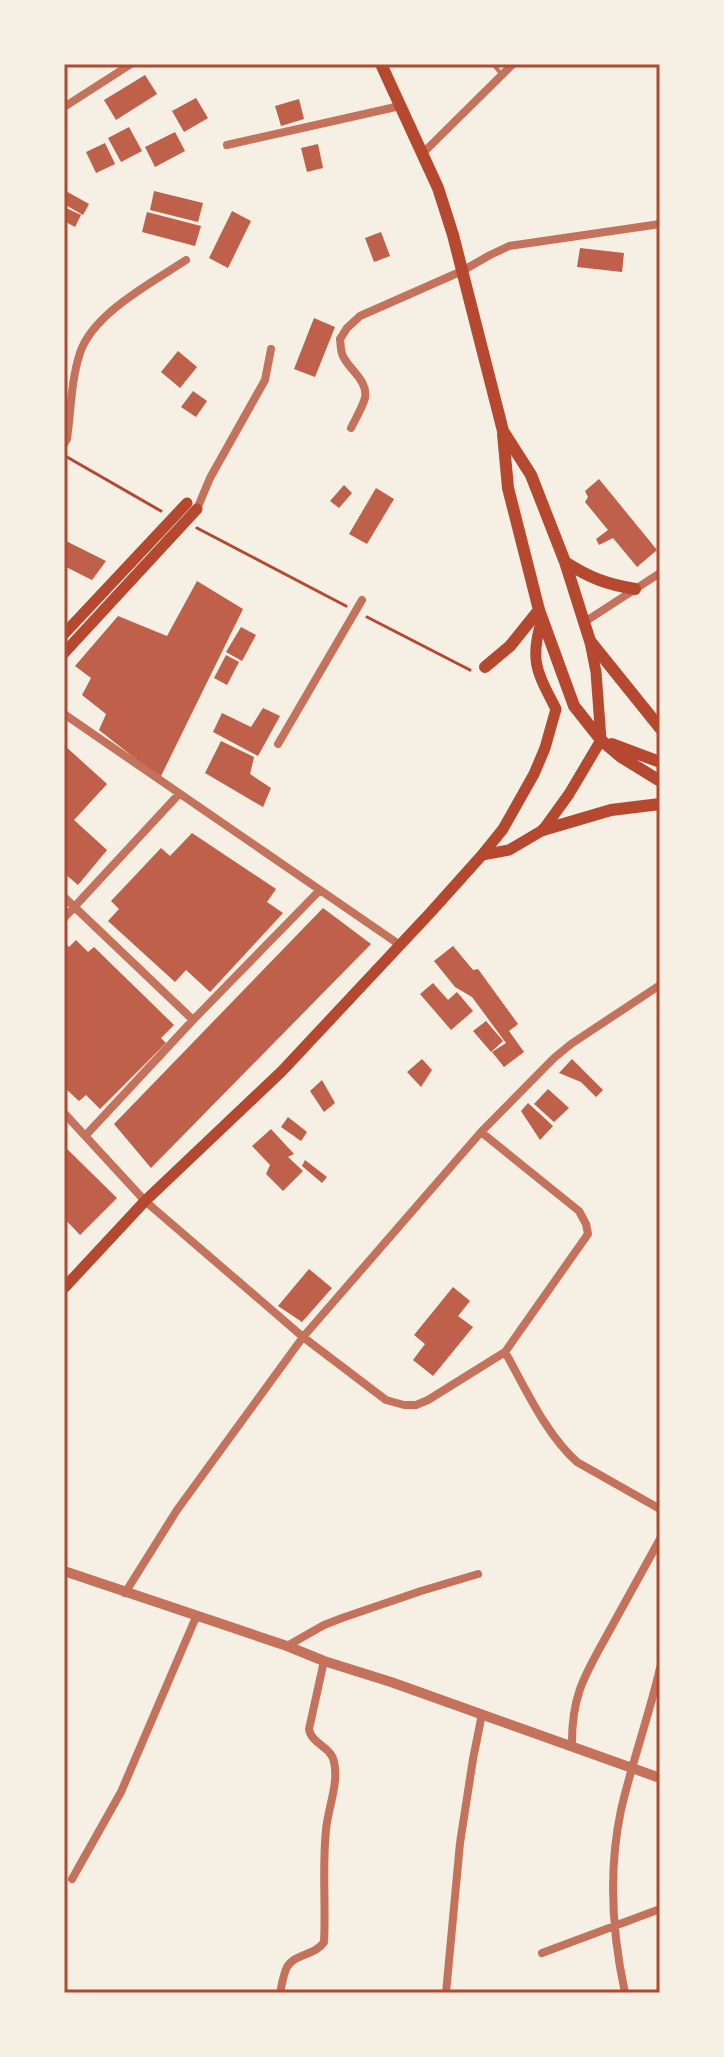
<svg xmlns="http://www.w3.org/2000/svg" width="724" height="2057" viewBox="0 0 724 2057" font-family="'Golos Text',sans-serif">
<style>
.building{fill:#bf614a}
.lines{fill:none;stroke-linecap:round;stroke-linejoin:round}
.path{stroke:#b5482f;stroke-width:3}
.service{stroke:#c5725c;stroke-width:4}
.minor{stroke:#c5725c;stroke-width:8}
.tertiary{stroke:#c5725c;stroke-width:10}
.secondary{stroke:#b5482f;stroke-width:11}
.primary{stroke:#b5482f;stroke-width:12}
.neatline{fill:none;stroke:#b5482f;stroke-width:3}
</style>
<rect width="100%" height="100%" fill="#f6efe4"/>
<!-- building -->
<path class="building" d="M 145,75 L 157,94 L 116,120 L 104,100 Z
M 196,98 L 208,118 L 184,132 L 172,111 Z
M 299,99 L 304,119 L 281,126 L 275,106 Z
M 129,127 L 142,151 L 121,162 L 108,138 Z
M 175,132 L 185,151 L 155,167 L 145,147 Z
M 105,143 L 115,164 L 96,173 L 86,152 Z
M 318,144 L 323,168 L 307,172 L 301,148 Z
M 64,190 L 89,204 L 83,215 L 64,204 Z
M 154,191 L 203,203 L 198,222 L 150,210 Z
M 64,207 L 81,215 L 75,227 L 64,221 Z
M 232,211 L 251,221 L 228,268 L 209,258 Z
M 147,212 L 201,226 L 195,246 L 142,232 Z
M 381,232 L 390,256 L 374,262 L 365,238 Z
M 580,248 L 624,253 L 622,272 L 577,267 Z
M 314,318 L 335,327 L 315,377 L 294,369 Z
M 178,351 L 197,367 L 180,388 L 161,372 Z
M 193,391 L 207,401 L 196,417 L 181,407 Z
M 599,479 L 657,550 L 637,567 L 613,538 L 599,545 L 596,539 L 608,530 L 585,502 L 588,497 L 585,491 Z
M 344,485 L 352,493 L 339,508 L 330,501 Z
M 376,488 L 394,499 L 367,544 L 349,534 Z
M 64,540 L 106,561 L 92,580 L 64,566 Z
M 197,581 L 243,609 L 160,778 L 99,730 L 106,714 L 82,695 L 91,678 L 75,666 L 118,616 L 167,636 Z
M 241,627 L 256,635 L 242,661 L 226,652 Z
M 226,655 L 239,662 L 227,685 L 214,678 Z
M 263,708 L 280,716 L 258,756 L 213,732 L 222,713 L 251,727 Z
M 221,741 L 254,757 L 250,774 L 271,788 L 263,807 L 205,773 Z
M 64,745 L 107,784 L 74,820 L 107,850 L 78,885 L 64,873 Z
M 192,833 L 276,889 L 267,902 L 283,913 L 210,992 L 186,970 L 175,982 L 108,921 L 119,909 L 111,901 L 161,848 L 170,856 Z
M 323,908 L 371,944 L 151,1168 L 114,1124 Z
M 76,940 L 88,952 L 94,947 L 174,1025 L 161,1038 L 166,1043 L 100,1109 L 86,1095 L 79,1101 L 64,1087 L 64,942 L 69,947 Z
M 453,946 L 473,970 L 478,969 L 518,1024 L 509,1031 L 524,1052 L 504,1067 L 492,1052 L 506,1043 L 472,997 L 455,987 L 434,961 Z
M 433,983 L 448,1000 L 457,992 L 473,1011 L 451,1030 L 420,994 Z
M 486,1021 L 503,1041 L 491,1052 L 473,1031 Z
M 422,1059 L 432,1070 L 421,1087 L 407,1072 Z
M 572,1059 L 603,1090 L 596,1097 L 581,1082 L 559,1073 Z
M 322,1080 L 335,1103 L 324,1112 L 310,1091 Z
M 548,1089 L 569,1108 L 554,1122 L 534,1104 Z
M 528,1103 L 553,1126 L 540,1140 L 521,1111 Z
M 288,1117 L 307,1132 L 301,1141 L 281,1127 Z
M 271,1129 L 294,1154 L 288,1157 L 303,1171 L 283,1191 L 266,1174 L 270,1165 L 252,1146 Z
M 64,1146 L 117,1198 L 80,1235 L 64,1218 Z
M 305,1160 L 327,1177 L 322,1183 L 302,1166 Z
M 309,1269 L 332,1288 L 302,1322 L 278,1306 Z
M 453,1287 L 470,1301 L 458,1316 L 473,1327 L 433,1376 L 413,1360 L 425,1344 L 414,1335 Z"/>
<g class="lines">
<!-- path -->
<path class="path" d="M 67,457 L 161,511
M 197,528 L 346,606
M 367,617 L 470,670"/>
<!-- service -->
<path class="service" d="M 493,64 L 502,75"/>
<!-- minor -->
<path class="minor" d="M 64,107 L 131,64
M 227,145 L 400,106
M 422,154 L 513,64
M 351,428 C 356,418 362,408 365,398 C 368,381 351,371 344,358 C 340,352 341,345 340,339 L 347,328 L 360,316 L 462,271 L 490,255 L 509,246 L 660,224
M 64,444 L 67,439 C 71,411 71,380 80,353 C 93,313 153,282 186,260
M 197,509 L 210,478 L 265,380 L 271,349
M 583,623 L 660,573
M 64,714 L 400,945
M 278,744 L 362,600
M 64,897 L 193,1020
M 64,918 L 179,794
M 64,1113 L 145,1201 L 303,1337 L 386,1400 L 404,1405 L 416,1405 L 428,1400 L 505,1352 L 588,1234 L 586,1224 L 579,1211 L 481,1132
M 86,1135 L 193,1020 L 320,890
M 505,1352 C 526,1389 545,1433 577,1462 L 660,1509
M 125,1593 L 177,1510 L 303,1337 L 481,1132 L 554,1058 L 571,1044 L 660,985
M 287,1646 L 324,1625 L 342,1618 L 421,1591 L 478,1574
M 572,1747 C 571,1692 587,1672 612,1626 C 628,1597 644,1568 660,1539
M 72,1879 L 121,1792 L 196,1617
M 542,1953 L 660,1909
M 280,1993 C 282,1985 283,1975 287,1967 C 295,1953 315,1956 324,1942 C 326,1905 322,1867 326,1830 C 328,1808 339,1783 334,1762 C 331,1746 311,1744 309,1729 L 324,1661
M 446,1993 L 460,1843 L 473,1759 L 482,1714
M 625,1993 C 612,1933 608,1871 621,1810 C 632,1762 649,1716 660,1668"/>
<!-- tertiary -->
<path class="tertiary" d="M 64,1571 L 287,1646 L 324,1661 L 391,1682 L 660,1778"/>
<!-- secondary -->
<path class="secondary" d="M 64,634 L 187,503
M 64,653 L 197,509
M 482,855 L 509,850 L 543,830 L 569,794 L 601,740 L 596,672 L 590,642
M 64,1288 L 145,1201 L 282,1071 L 430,913 L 482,855 L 503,829 L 534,774 L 545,748 L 556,709 C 537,672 529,661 542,619"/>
<!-- primary -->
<path class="primary" d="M 381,64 L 438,188 L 453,235 L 503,431 L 531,475 L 565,562 L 590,641 L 660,728
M 503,434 L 508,488 L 539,610 L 574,706 L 601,740 L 621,757 L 660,781
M 565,562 C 590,578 606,584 635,589
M 485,667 L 510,646 L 539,610
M 612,744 L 660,762
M 543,830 L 611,810 L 660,804"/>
</g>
<!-- border -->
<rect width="724" height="2057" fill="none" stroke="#f6efe4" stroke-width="132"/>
<rect x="66" y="66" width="592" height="1925" class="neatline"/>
</svg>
